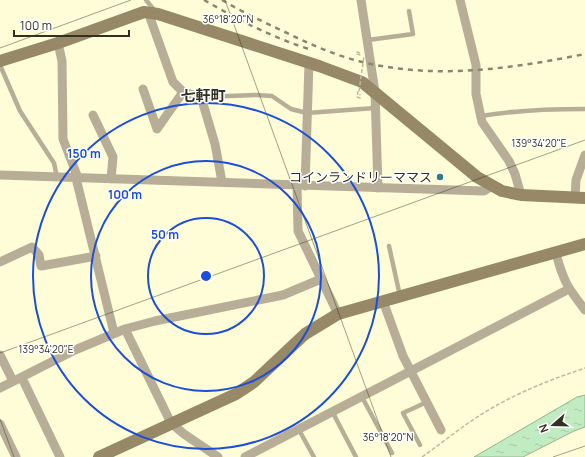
<svg xmlns="http://www.w3.org/2000/svg" width="585" height="457" viewBox="0 0 585 457" font-family="Manrope,'Noto Sans JP',sans-serif">
<style>
.water{fill:url(#water-ripples);stroke:#96b491}
.lines{fill:none;stroke-linecap:round;stroke-linejoin:round}
.path{stroke:#bcbb9e;stroke-width:1.5;stroke-dasharray:4 2;stroke-linecap:butt}
.lane{stroke:#b8ae97;stroke-width:4.5}
.street{stroke:#b8ae97;stroke-width:9}
.secondary{stroke:#978967;stroke-width:12}
.rail{stroke:#88876f;stroke-width:2.5;stroke-dasharray:5 5;stroke-linecap:butt}
.path-bridge{stroke:#bcbb9e;stroke-width:1.5;stroke-dasharray:4 2;stroke-linecap:butt}
.ticks{fill:none;stroke:#313022;stroke-width:1;stroke-opacity:0.45}
.ring{fill:none;stroke:#1d4ed8;stroke-width:2}
.poi-dot{fill:#337b81;stroke:#fff;stroke-width:1.5}
.labels{text-anchor:middle;stroke-width:3;stroke-linejoin:round;paint-order:stroke}
.poi-label{font-size:13px;fill:#313022;stroke:#fff;text-anchor:end}
.quarter-label{font-size:15px;font-weight:bold;fill:#313022;stroke:#fff}
.ticks-label{font-size:10px;text-anchor:middle;fill:#313022;stroke:#fff;stroke-width:3;stroke-linejoin:round;paint-order:stroke}
.centre{fill:#1d4ed8;stroke:#fff;stroke-width:2}
.ring-label{font-size:12px;text-anchor:middle;font-weight:bold;fill:#1d4ed8;stroke:#fff;stroke-width:3;stroke-linejoin:round;paint-order:stroke}
</style>
<defs>
<pattern id="water-ripples" width="26" height="14" patternUnits="userSpaceOnUse"><rect width="26" height="14" fill="#c1ecc1"/><path d="M2 4q2-2 4 0t4 0M15 11q2-2 4 0t4 0" fill="none" stroke="#a6cba6"/></pattern>
</defs>
<rect width="100%" height="100%" fill="#fefdd8"/>
<!-- water -->
<path class="water" d="M 585,395 L 585,427 L 574,431 L 523,457 L 474,457 L 577,397 Z"/>
<g class="lines">
<!-- path -->
<path class="path" d="M 360,53 L 357,52 L 356,54 L 361,55
M 358,91 L 357,97 L 360,98 L 360,94
M 422,457 C 442,443 461,427 482,414 C 514,394 549,380 585,368"/>
<!-- lane -->
<path class="lane" d="M 146,0 L 155,11
M 368,40 L 413,34 L 409,11
M 0,65 L 20,111 L 54,163 L 57,177
M 201,97 L 256,95 L 272,96 L 291,109 L 307,113 L 375,108
M 481,116 C 516,110 550,109 585,109
M 389,246 L 400,296
M 362,397 L 392,453
M 333,413 L 356,457
M 299,430 L 314,457
M 420,445 L 403,413 L 427,402"/>
<!-- street -->
<path class="street" d="M 361,0 L 375,92 L 378,188
M 460,0 L 476,65 L 476,94 L 482,122 L 509,161 L 515,174 L 521,195
M 148,12 L 173,82 L 183,92 L 201,97 L 215,144 L 222,182
M 58,43 L 62,61 L 63,139 L 78,178
M 143,89 L 157,129 L 183,92
M 93,115 L 113,157 L 111,179
M 0,175 L 484,191 L 492,186
M 76,178 L 114,333
M 297,185 L 298,231 L 338,314
M 305,186 L 309,63
M 575,198 L 576,180 L 585,155
M 556,253 C 563,281 568,288 585,310
M 0,262 L 32,247 L 39,255 L 41,266 L 96,256
M 383,301 L 403,356 L 441,430
M 125,329 L 155,321 L 283,295 L 321,279
M 0,355 L 13,381
M 22,378 L 60,457
M 0,388 L 75,350 L 125,329 L 171,423 L 184,434 L 218,457
M 0,424 L 16,457
M 245,457 L 569,289"/>
<!-- secondary -->
<path class="secondary" d="M 0,61 L 58,43 L 144,12 L 158,14 L 319,66 L 362,82 L 477,177 L 502,191 L 521,195 L 585,198
M 99,457 L 236,394 L 254,382 L 305,334 L 338,314 L 585,244"/>
<!-- rail -->
<path class="rail" d="M 204,0 C 239,20 273,38 312,50
M 222,0 C 244,13 266,23 289,34 C 316,47 342,58 371,64 C 442,79 515,68 585,54"/>
<!-- path-bridge -->
<path class="path-bridge" d="M 359,91 L 364,56"/>
</g>
<!-- ticks -->
<path class="ticks" d="M 225,0 L 391,457M 0,48 L 131,0M 0,353 L 585,140M 0,419 L 14,457M 553,457 L 585,446"/>
<!-- distance rings -->
<g class="ring">
<circle cx="206" cy="276" r="58"/>
<circle cx="206" cy="276" r="115"/>
<circle cx="206" cy="276" r="173"/>
</g>
<!-- markers -->
<circle class="poi-dot" cx="440" cy="177" r="4"/>
<g class="labels">
<!-- poi labels -->
<g class="poi-label">
<text x="432" y="182">コインランドリーママス</text>
</g>
<!-- quarter labels -->
<g class="quarter-label">
<text x="203" y="101">七軒町</text>
</g>
</g>
<g class="ticks-label">
<text x="228" y="23">36°18'20"N</text>
<text x="539" y="147">139°34'20"E</text>
<text x="46" y="353">139°34'20"E</text>
<text x="388" y="441">36°18'20"N</text>
</g>
<circle cx="206" cy="276" r="6" class="centre"/>
<g class="ring-label">
<text x="84" y="158">150 m</text>
<text x="125" y="199">100 m</text>
<text x="165" y="239">50 m</text>
</g>
<!-- north arrow -->
<g transform="translate(553 425) rotate(250)" stroke="#ffffff" stroke-width="3" paint-order="stroke">
<path d="M0-3L7 15L0 10L-7 15Z" fill="#313022"/>
<text y="-6" font-size="11" font-weight="bold" text-anchor="middle" fill="#313022">N</text>
</g>
<!-- scale -->
<path d="M14 30v6h115v-6" fill="none" stroke="#313022" stroke-width="2"/>
<text x="20" y="30" font-size="12" fill="#313022" stroke="#ffffff" stroke-width="3" paint-order="stroke">100 m</text>
</svg>
